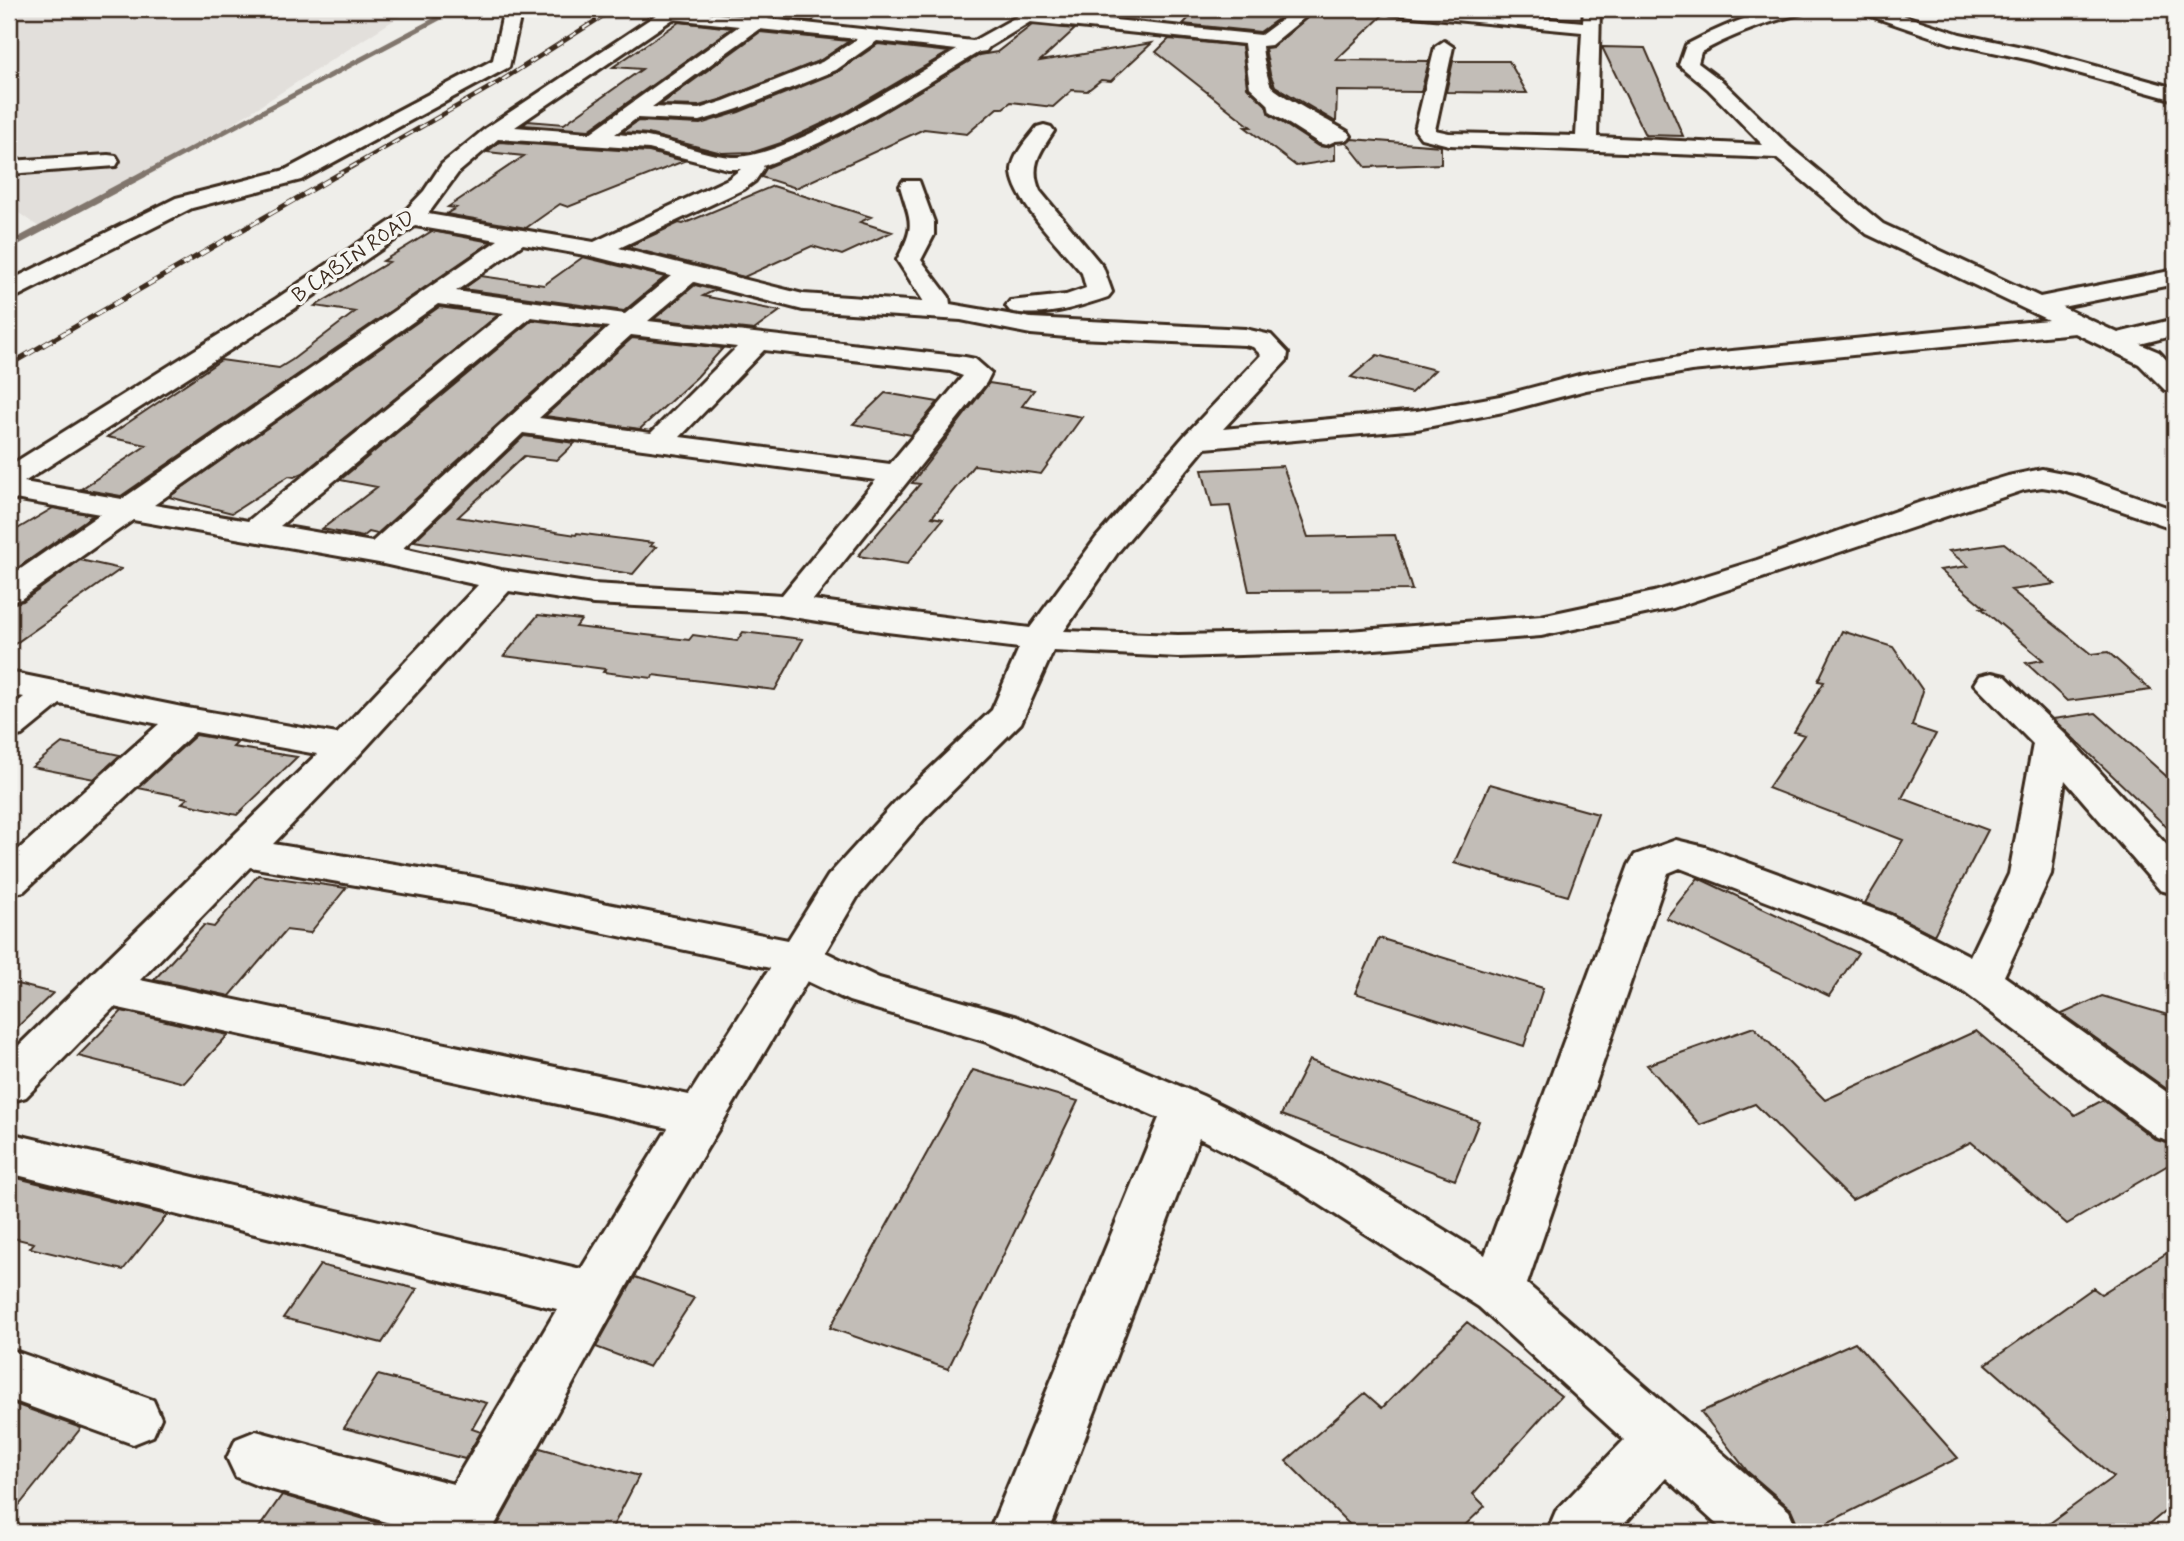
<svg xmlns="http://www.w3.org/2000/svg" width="2184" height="1541" viewBox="0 0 2184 1541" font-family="Mynerve,sans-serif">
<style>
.built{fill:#e2dfdb}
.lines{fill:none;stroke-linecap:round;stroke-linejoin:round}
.stream-far1{stroke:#81766d;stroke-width:5}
.stream{stroke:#81766d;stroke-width:7}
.building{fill:#c2bdb7;stroke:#3b2a1e;stroke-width:2}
.minor-casing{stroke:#3b2a1e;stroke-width:6}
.minor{fill:#f6f6f2;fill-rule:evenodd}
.rail-far1-casing{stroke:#3b2a1e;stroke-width:4.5}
.rail-casing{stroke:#3b2a1e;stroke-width:5}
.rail-far1{stroke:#f6f6f2;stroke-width:2.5;stroke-dasharray:8;stroke-linecap:butt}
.rail{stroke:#f6f6f2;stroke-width:3.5;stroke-dasharray:10;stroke-linecap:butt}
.labels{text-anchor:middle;stroke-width:7;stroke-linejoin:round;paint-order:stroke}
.far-street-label{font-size:21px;fill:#3b2a1e;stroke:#f6f6f2}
</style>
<rect width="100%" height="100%" fill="#efeeea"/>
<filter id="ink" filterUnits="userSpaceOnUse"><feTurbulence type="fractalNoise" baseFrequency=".0143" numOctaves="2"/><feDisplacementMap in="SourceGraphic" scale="14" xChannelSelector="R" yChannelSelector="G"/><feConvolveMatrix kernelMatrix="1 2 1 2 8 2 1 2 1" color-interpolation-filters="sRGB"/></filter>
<g filter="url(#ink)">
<!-- built -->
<path class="built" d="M 9,9 L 411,9 L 165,167 L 43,230 L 9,206 Z"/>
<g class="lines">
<!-- stream-far1 -->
<path class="stream-far1" d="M 141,176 L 456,9"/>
<!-- stream -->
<path class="stream" d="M 9,246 L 144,174"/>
</g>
<!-- building -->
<path class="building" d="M 772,9 L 826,9 L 812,21 L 773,17 L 776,13 Z
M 1198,9 L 1292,9 L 1260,32 L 1183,24 Z
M 1317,9 L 1381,9 L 1385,13 L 1336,60 L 1429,61 L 1421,92 L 1337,91 L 1336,122 L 1275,86 L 1270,74 L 1265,48 L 1273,47 Z
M 679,22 L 732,28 L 589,130 L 523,125 L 528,121 L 564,124 L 642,69 L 613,67 Z
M 1032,25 L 1075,29 L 1040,61 L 1152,43 L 1111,81 L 1101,80 L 1087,91 L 1072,90 L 1053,107 L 1011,102 L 1003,108 L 997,108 L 967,134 L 924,129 L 796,188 L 761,177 L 766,168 L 821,145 L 875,117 L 980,55 L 997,52 Z
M 760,32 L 849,41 L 821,60 L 723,99 L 699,106 L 660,105 Z
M 1169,39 L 1242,46 L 1247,87 L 1266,105 L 1269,114 L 1318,146 L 1327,147 L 1335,144 L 1335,160 L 1296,166 L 1245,127 L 1251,127 L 1156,52 Z
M 878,44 L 949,52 L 845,113 L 781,143 L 754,152 L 722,153 L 648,134 L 622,132 L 638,121 L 700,124 L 739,112 L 837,72 Z
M 1602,47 L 1645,48 L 1683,136 L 1645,135 Z
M 1453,61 L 1509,61 L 1527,93 L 1446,92 Z
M 1352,139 L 1441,146 L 1441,164 L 1366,167 L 1347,143 Z
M 499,142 L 649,152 L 684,161 L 568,207 L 560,204 L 526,228 L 446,214 L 456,208 L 448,207 L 524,156 L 487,152 Z
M 773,186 L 871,217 L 860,222 L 892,232 L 842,255 L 812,246 L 744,277 L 627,247 L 679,223 L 683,224 Z
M 432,231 L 491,242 L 121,496 L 81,489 L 147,445 L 107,437 L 221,360 L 279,368 L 292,360 L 355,312 L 315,306 L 389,262 L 383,261 Z
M 583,257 L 665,277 L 624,311 L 463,289 L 481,276 L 544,285 Z
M 695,285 L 715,290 L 703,296 L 780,311 L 754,330 L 654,319 Z
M 439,307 L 498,315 L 303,473 L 294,477 L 289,476 L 232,513 L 169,497 Z
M 532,320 L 603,329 L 377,534 L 369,532 L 363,537 L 322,529 L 377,487 L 340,480 Z
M 632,338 L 723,348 L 697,377 L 640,429 L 545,416 Z
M 1377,355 L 1435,370 L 1411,393 L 1351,377 Z
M 989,383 L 1034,390 L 1022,406 L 1082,417 L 1041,474 L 974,465 L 932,517 L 943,519 L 907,564 L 858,556 L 920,484 L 912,483 Z
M 885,393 L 938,402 L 911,435 L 853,424 Z
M 524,436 L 575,443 L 557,460 L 524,456 L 458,517 L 576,535 L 577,533 L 653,543 L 650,546 L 656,547 L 633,574 L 414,541 Z
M 1283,466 L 1308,537 L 1395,535 L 1412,590 L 1249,591 L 1230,506 L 1212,507 L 1202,470 Z
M 53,508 L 93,515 L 9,574 L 9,534 Z
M 2004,543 L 2055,584 L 2011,590 L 2091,654 L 2108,652 L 2151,690 L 2067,701 L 2026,663 L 2043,660 L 1981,608 L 1985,608 L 1940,570 L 1968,566 L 1949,551 Z
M 80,560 L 121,569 L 9,648 L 9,604 L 23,601 Z
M 538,615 L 581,620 L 576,627 L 689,640 L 693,635 L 737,641 L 743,632 L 803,639 L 775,690 L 653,675 L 652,678 L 603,672 L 605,669 L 504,656 Z
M 1842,631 L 1893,647 L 1923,691 L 1912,726 L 1936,734 L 1902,798 L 1988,830 L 1934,935 L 1891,913 L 1865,903 L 1903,840 L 1768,788 L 1804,735 L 1794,732 L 1824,682 L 1818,681 Z
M 2096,713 L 2175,784 L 2175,835 L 2053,719 Z
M 196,735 L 238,742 L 233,747 L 297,757 L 237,815 L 182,803 L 188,798 L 138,788 Z
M 62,743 L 120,755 L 94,779 L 32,767 Z
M 1490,784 L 1598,814 L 1568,896 L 1454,863 Z
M 258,875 L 346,888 L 310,933 L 286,930 L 230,996 L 154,980 L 204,925 L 214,927 Z
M 1698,878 L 1858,953 L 1829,996 L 1666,918 Z
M 1379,938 L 1543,988 L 1524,1046 L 1355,993 Z
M 9,982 L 53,993 L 9,1035 Z
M 2102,996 L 2175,1017 L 2175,1095 L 2062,1014 Z
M 122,1011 L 228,1035 L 184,1083 L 78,1056 Z
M 1754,1027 L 1825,1100 L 1976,1031 L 2075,1115 L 2103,1100 L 2156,1140 L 2175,1145 L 2175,1161 L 2067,1224 L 1971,1142 L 1852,1200 L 1755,1104 L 1700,1125 L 1647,1065 Z
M 1309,1060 L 1479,1121 L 1455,1180 L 1281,1115 Z
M 973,1070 L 1078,1101 L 948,1369 L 830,1328 Z
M 9,1176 L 167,1215 L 123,1270 L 30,1248 L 34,1243 L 9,1237 Z
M 2175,1248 L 2175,1503 L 2140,1532 L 2038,1532 L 2113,1477 L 1986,1364 L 2093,1288 L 2101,1294 Z
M 320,1265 L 417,1289 L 382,1343 L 283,1318 Z
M 635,1277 L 694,1298 L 649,1367 L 596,1347 Z
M 1467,1322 L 1561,1396 L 1473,1494 L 1485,1506 L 1458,1532 L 1357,1532 L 1286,1461 L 1365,1393 L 1382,1408 Z
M 1855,1342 L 1958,1458 L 1809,1532 L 1801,1532 L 1791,1509 L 1748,1472 L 1701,1412 Z
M 378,1375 L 487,1403 L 472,1429 L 481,1432 L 465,1459 L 344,1428 Z
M 9,1402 L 81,1428 L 9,1518 Z
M 540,1448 L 639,1476 L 610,1532 L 494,1532 Z
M 282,1495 L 392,1527 L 391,1532 L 256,1532 Z"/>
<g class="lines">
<!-- minor casing -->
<g class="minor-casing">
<path id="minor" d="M 504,9 L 522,9 L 509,67 L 301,180 L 192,208 L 18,296 L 9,298 L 9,281 L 176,198 L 285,170 L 493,60 Z
M 665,9 L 751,17 L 758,9 L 768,9 L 773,13 L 768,19 L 973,41 L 1027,11 L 1261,35 L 1296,9 L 1315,9 L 1271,45 L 1262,46 C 1263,57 1266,73 1270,84 C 1273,93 1335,124 1348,132 L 1351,136 L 1348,140 L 1335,141 L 1326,145 L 1319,143 L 1270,112 L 1268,104 L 1250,87 L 1244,44 L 1030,22 L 989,47 L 986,51 L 979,52 C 909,95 841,138 763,166 L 764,168 L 755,181 L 744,189 L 619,248 L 803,294 L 924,302 L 897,260 C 916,224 911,224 900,186 L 903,181 L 919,181 L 934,222 L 934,235 L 921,260 L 949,297 L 950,304 L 1031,318 L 1245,329 L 1271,335 L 1288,353 L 1287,360 L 1223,429 L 1417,411 L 1500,396 L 1583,374 L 1691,355 L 2048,320 L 1867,234 L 1776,158 L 1449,145 L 1421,138 L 1415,130 L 1435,47 L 1444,41 L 1453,47 L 1435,130 L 1449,133 L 1576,136 L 1582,32 L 1391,14 L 1383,9 L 1443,9 L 1583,22 L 1584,9 L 1600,9 L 1597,137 L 1763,145 L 1708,89 L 1679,65 L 1686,45 C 1726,24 1760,9 1805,9 L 1803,13 C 1767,22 1734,34 1701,52 L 1698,63 L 1722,81 L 1790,147 L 1883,224 L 2040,297 L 2175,270 L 2175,284 L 2062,307 L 2118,333 L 2175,319 L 2175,335 L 2140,344 L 2159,352 L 2175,369 L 2175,392 L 2165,390 L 2139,364 L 2075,333 L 1691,371 L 1586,390 L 1503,412 L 1417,429 L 1205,448 L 1118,552 L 1064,631 L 1178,635 L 1336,632 L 1541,616 L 1654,592 L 1757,560 L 1921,502 L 2008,476 L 2042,469 L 2078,476 L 2175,510 L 2175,529 L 2061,490 L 2042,487 L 2024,490 L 1673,608 L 1541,636 L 1336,652 L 1178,657 L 1053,651 L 1021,723 L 924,819 L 858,896 L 825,952 L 879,978 L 1017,1017 L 1203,1096 L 1324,1156 L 1485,1255 L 1629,865 L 1635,855 L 1676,840 L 1705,847 L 1890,915 L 1970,956 L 2009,874 L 2033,744 L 1974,684 L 1979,676 L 1992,673 L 2005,676 L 2065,734 L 2175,854 L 2175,894 L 2160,890 L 2065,780 L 2051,874 L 2004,976 L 2175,1098 L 2175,1143 L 2158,1138 L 1964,992 L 1860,937 L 1680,868 L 1668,873 L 1527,1284 L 1789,1511 L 1798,1532 L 1725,1532 L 1666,1478 L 1617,1532 L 1547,1532 L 1556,1511 L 1624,1440 L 1479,1307 L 1288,1184 L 1199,1138 L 1049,1532 L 989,1532 L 1159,1118 L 987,1042 L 849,1001 L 807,981 L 654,1237 L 491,1532 L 421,1532 L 256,1485 L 236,1477 L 227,1458 L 236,1439 L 256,1431 L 453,1484 L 557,1309 L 9,1173 L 9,1133 L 581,1269 L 668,1128 L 114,1007 L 26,1097 L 9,1102 L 9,1055 L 317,754 L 195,732 L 24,891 L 9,895 L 9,858 L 159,724 L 60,704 L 22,735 L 9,738 L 9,709 L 24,697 L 9,694 L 9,672 L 187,708 L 337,734 L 478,585 L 379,563 L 133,520 L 21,599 L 9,602 L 9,577 L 100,514 L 9,498 L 9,466 L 276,299 L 403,213 L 424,191 L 442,164 L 486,128 ZM 673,19 L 739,26 L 590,133 L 515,127 ZM 759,29 L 857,39 L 822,62 L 724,101 L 699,109 L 652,107 ZM 877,41 L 957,50 C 908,79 785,160 731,157 C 705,155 678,143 652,138 C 640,135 627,135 615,134 L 637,118 L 700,121 L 738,109 L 836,70 ZM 498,139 L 649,149 L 728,169 L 741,169 L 728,179 L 594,242 L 428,214 L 458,173 ZM 415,226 L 498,240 L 122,499 L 24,482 L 294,309 ZM 523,244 L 596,257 L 671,276 L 625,314 L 456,291 ZM 694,282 L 803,310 L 961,320 L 1031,334 L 1078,338 L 1245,345 L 1253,347 L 1261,355 L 1186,434 L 1096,538 L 1030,628 L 813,600 L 986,383 L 991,373 L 975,359 L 965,357 L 648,321 ZM 438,304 L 504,313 L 248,521 L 154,505 ZM 531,317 L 609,327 L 372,542 L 280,526 ZM 631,335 L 737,347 L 651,433 L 539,418 ZM 764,350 L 950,371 L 963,376 L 890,464 L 680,437 ZM 523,433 L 876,480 L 782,595 L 593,584 L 501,570 L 403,548 ZM 509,591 L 593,604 L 761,612 L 887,632 L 1019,648 L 992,710 L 896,801 L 828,876 L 788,940 L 468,876 L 273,844 L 359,755 ZM 250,867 L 468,904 L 770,968 L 689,1095 L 140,980 Z
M 1859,9 L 1884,9 L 1960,34 L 2041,51 L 2175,88 L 2175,100 L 2031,60 L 1950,43 L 1862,13 Z
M 1044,125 L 1051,127 L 1054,131 C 1040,152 1029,166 1040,191 L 1103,267 L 1112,292 L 1108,297 C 1078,307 1041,319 1010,311 L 1006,306 L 1010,301 L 1066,295 L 1086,288 L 1082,273 C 1064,251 1010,198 1012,169 C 1014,153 1028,139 1037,127 Z
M 108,155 L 116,156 L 119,161 L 116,166 L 9,174 L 9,161 Z
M 9,1349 L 153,1400 L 161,1418 L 153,1436 L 133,1444 L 9,1399 Z"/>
</g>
<!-- minor -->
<use href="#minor" class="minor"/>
<!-- rail-far1 casing -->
<g class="rail-far1-casing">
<path id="rail-far1" d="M 336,176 L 499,82 L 614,9"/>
</g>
<!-- rail casing -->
<g class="rail-casing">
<path id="rail" d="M 9,365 L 339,174"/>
</g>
<!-- rail-far1 -->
<use href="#rail-far1" class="rail-far1"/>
<!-- rail -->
<use href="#rail" class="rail"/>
</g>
</g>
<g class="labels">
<!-- far-street labels -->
<g class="far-street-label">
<text transform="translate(353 256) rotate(-35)" y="7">B CABIN ROAD</text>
</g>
</g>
<!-- margin -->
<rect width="2184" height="1541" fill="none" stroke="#f6f6f2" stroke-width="35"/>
<rect x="18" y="18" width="2149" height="1506" fill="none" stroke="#3b2a1e" stroke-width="2.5" filter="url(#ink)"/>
</svg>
